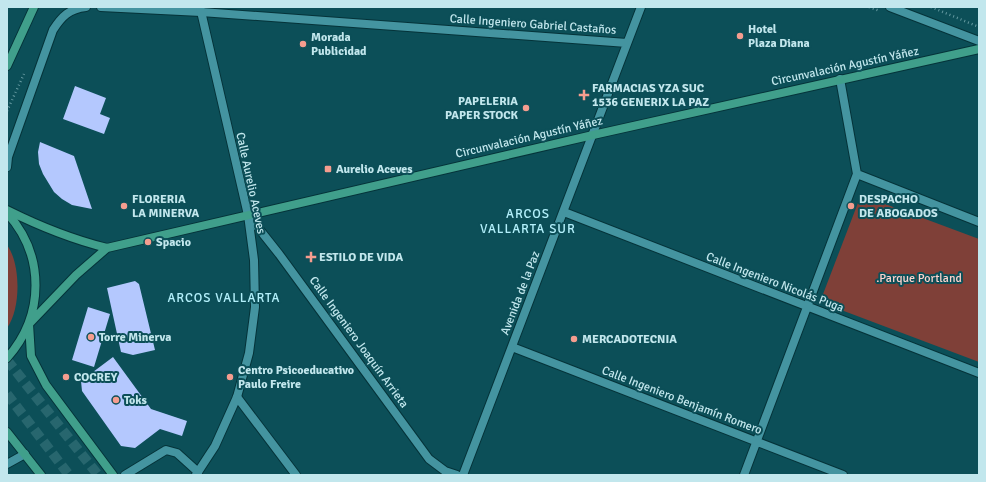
<svg xmlns="http://www.w3.org/2000/svg" width="986" height="482" viewBox="0 0 986 482" font-family="Signika,sans-serif">
<style>
.green{fill:#7f4038}
.building{fill:#b4c8fe}
.lines{fill:none;stroke-linecap:round;stroke-linejoin:round}
.primary-tunnel{stroke:#27666e;stroke-width:10;stroke-dasharray:10 5;stroke-linecap:butt}
.service-casing{stroke:#053339;stroke-width:10}
.minor-casing{stroke:#053339;stroke-width:10}
.tertiary-casing{stroke:#053339;stroke-width:10}
.secondary-casing{stroke:#053339;stroke-width:10}
.path{stroke:#6499a0;stroke-width:2.5;stroke-dasharray:1 3;stroke-linecap:butt}
.service{stroke:#4494a0;stroke-width:8}
.minor{stroke:#4494a0;stroke-width:8}
.tertiary{stroke:#4494a0;stroke-width:8}
.secondary{stroke:#409f8b;stroke-width:8}
.poi-dot{fill:#f59d8f;stroke:#0c4f58;stroke-width:1.5}
.labels{text-anchor:middle;stroke-width:4;stroke-linejoin:round;paint-order:stroke}
.street-label{font-size:12px;fill:#c2e7ed;stroke:#0c4f58}
.poi-label{font-size:12px;font-weight:bold;fill:#c2e7ed;stroke:#0c4f58;text-anchor:start}
.park-label{font-size:12px;fill:#fed3cd;stroke:#0c4f58}
.neighbourhood-label{font-size:13px;letter-spacing:1px;fill:#b3f0fb;stroke:#0c4f58}
</style>
<rect width="100%" height="100%" fill="#0c4f58"/>
<!-- green -->
<path class="green" d="M 861,195 L 979,239 L 979,362 L 820,302 Z
M 7,245 C 21,264 21,309 7,328 Z"/>
<!-- building -->
<path class="building" d="M 75,86 L 106,98 L 100,114 L 110,118 L 104,134 L 63,119 Z
M 40,142 L 74,156 L 92,209 L 72,205 L 62,199 L 54,192 L 43,174 L 39,164 L 38,152 Z
M 135,281 L 139,284 L 155,350 L 133,355 L 121,352 L 107,288 Z
M 88,307 L 110,314 L 94,367 L 72,360 Z
M 113,357 L 151,409 L 187,421 L 182,436 L 160,429 L 135,448 L 121,446 L 82,391 L 81,381 Z"/>
<g class="lines">
<!-- primary-tunnel -->
<path class="primary-tunnel" d="M 7,360 L 98,475
M 7,394 L 69,475"/>
<!-- service casing -->
<g class="service-casing">
<path id="service" d="M 7,464 L 25,454
M 125,475 L 166,450 L 177,453 L 198,472"/>
</g>
<!-- minor casing -->
<g class="minor-casing">
<path id="minor" d="M 101,7 L 201,12 L 627,43
M 890,7 L 979,41
M 7,167 L 8,157 L 53,30 C 62,16 69,9 86,7
M 857,174 L 979,222
M 564,212 L 979,373
M 248,215 L 279,254 L 429,459 L 445,471 L 457,475
M 512,347 L 843,475
M 237,397 L 296,475
M 463,475 L 641,7
M 744,475 L 857,174 L 840,79"/>
</g>
<!-- tertiary casing -->
<g class="tertiary-casing">
<path id="tertiary" d="M 196,475 L 215,446 L 237,397 L 249,353 L 255,307 L 254,260 L 248,215 L 200,7"/>
</g>
<!-- secondary casing -->
<g class="secondary-casing">
<path id="secondary" d="M 7,66 L 34,7
M 7,210 C 41,227 71,239 107,248
M 7,213 C 45,255 45,315 7,358
M 7,432 L 41,475
M 113,475 L 46,385 L 31,356 L 29,324 L 76,275 L 107,248 L 593,135 L 979,49"/>
</g>
<!-- path -->
<path class="path" d="M 869,7 L 880,11
M 931,7 L 979,27
M 7,111 L 24,74"/>
<!-- service -->
<use href="#service" class="service"/>
<!-- minor -->
<use href="#minor" class="minor"/>
<!-- tertiary -->
<use href="#tertiary" class="tertiary"/>
<!-- secondary -->
<use href="#secondary" class="secondary"/>
</g>
<!-- markers -->
<g class="poi-dot">
<circle cx="740" cy="36" r="4"/>
<circle cx="303" cy="44" r="4"/>
<path d="M582 89h4v4h4v4h-4v4h-4v-4h-4v-4h4z"/>
<circle cx="526" cy="108" r="4"/>
<rect x="324" y="165" width="8" height="8" rx="2"/>
<circle cx="124" cy="206" r="4"/>
<circle cx="851" cy="206" r="4"/>
<circle cx="148" cy="242" r="4"/>
<path d="M309 251h4v4h4v4h-4v4h-4v-4h-4v-4h4z"/>
<circle cx="91" cy="337" r="4"/>
<circle cx="574" cy="339" r="4"/>
<circle cx="66" cy="377" r="4"/>
<circle cx="230" cy="377" r="4"/>
<circle cx="116" cy="400" r="4"/>
</g>
<g class="labels">
<!-- street labels -->
<g class="street-label">
<text transform="translate(533 24) rotate(4)" y="4">Calle Ingeniero Gabriel Castaños</text>
<text transform="translate(845 66) rotate(-12)" y="4">Circunvalación Agustín Yáñez</text>
<text transform="translate(529 137) rotate(-13)" y="4">Circunvalación Agustín Yáñez</text>
<text transform="translate(251 183) rotate(78)" y="4">Calle Aurelio Aceves</text>
<text transform="translate(775 282) rotate(21)" y="4">Calle Ingeniero Nicolás Puga</text>
<text transform="translate(520 293) rotate(-69)" y="4">Avenida de la Paz</text>
<text transform="translate(359 342) rotate(54)" y="4">Calle Ingeniero Joaquín Arrieta</text>
<text transform="translate(682 400) rotate(21)" y="4">Calle Ingeniero Benjamín Romero</text>
</g>
<!-- poi labels -->
<g class="poi-label">
<text x="748" y="33">Hotel<tspan x="748" dy="14">Plaza Diana</tspan></text>
<text x="311" y="41">Morada<tspan x="311" dy="14">Publicidad</tspan></text>
<text x="592" y="92">FARMACIAS YZA SUC<tspan x="592" dy="14">1536 GENERIX LA PAZ</tspan></text>
<text x="518" y="105" text-anchor="end">PAPELERIA<tspan x="518" dy="14">PAPER STOCK</tspan></text>
<text x="336" y="173">Aurelio Aceves</text>
<text x="132" y="203">FLORERIA<tspan x="132" dy="14">LA MINERVA</tspan></text>
<text x="859" y="203">DESPACHO<tspan x="859" dy="14">DE ABOGADOS</tspan></text>
<text x="156" y="246">Spacio</text>
<text x="319" y="261">ESTILO DE VIDA</text>
<text x="99" y="341">Torre Minerva</text>
<text x="582" y="343">MERCADOTECNIA</text>
<text x="238" y="374">Centro Psicoeducativo<tspan x="238" dy="14">Paulo Freire</tspan></text>
<text x="74" y="381">COCREY</text>
<text x="124" y="404">Toks</text>
</g>
<!-- park labels -->
<g class="park-label">
<text x="919" y="282">.Parque Portland</text>
</g>
<!-- neighbourhood labels -->
<g class="neighbourhood-label">
<text x="528" y="218">ARCOS<tspan x="528" dy="15">VALLARTA SUR</tspan></text>
<text x="224" y="302">ARCOS VALLARTA</text>
</g>
</g>
<!-- border -->
<rect width="986" height="482" fill="none" stroke="#c2e7ed" stroke-width="16"/>
</svg>
